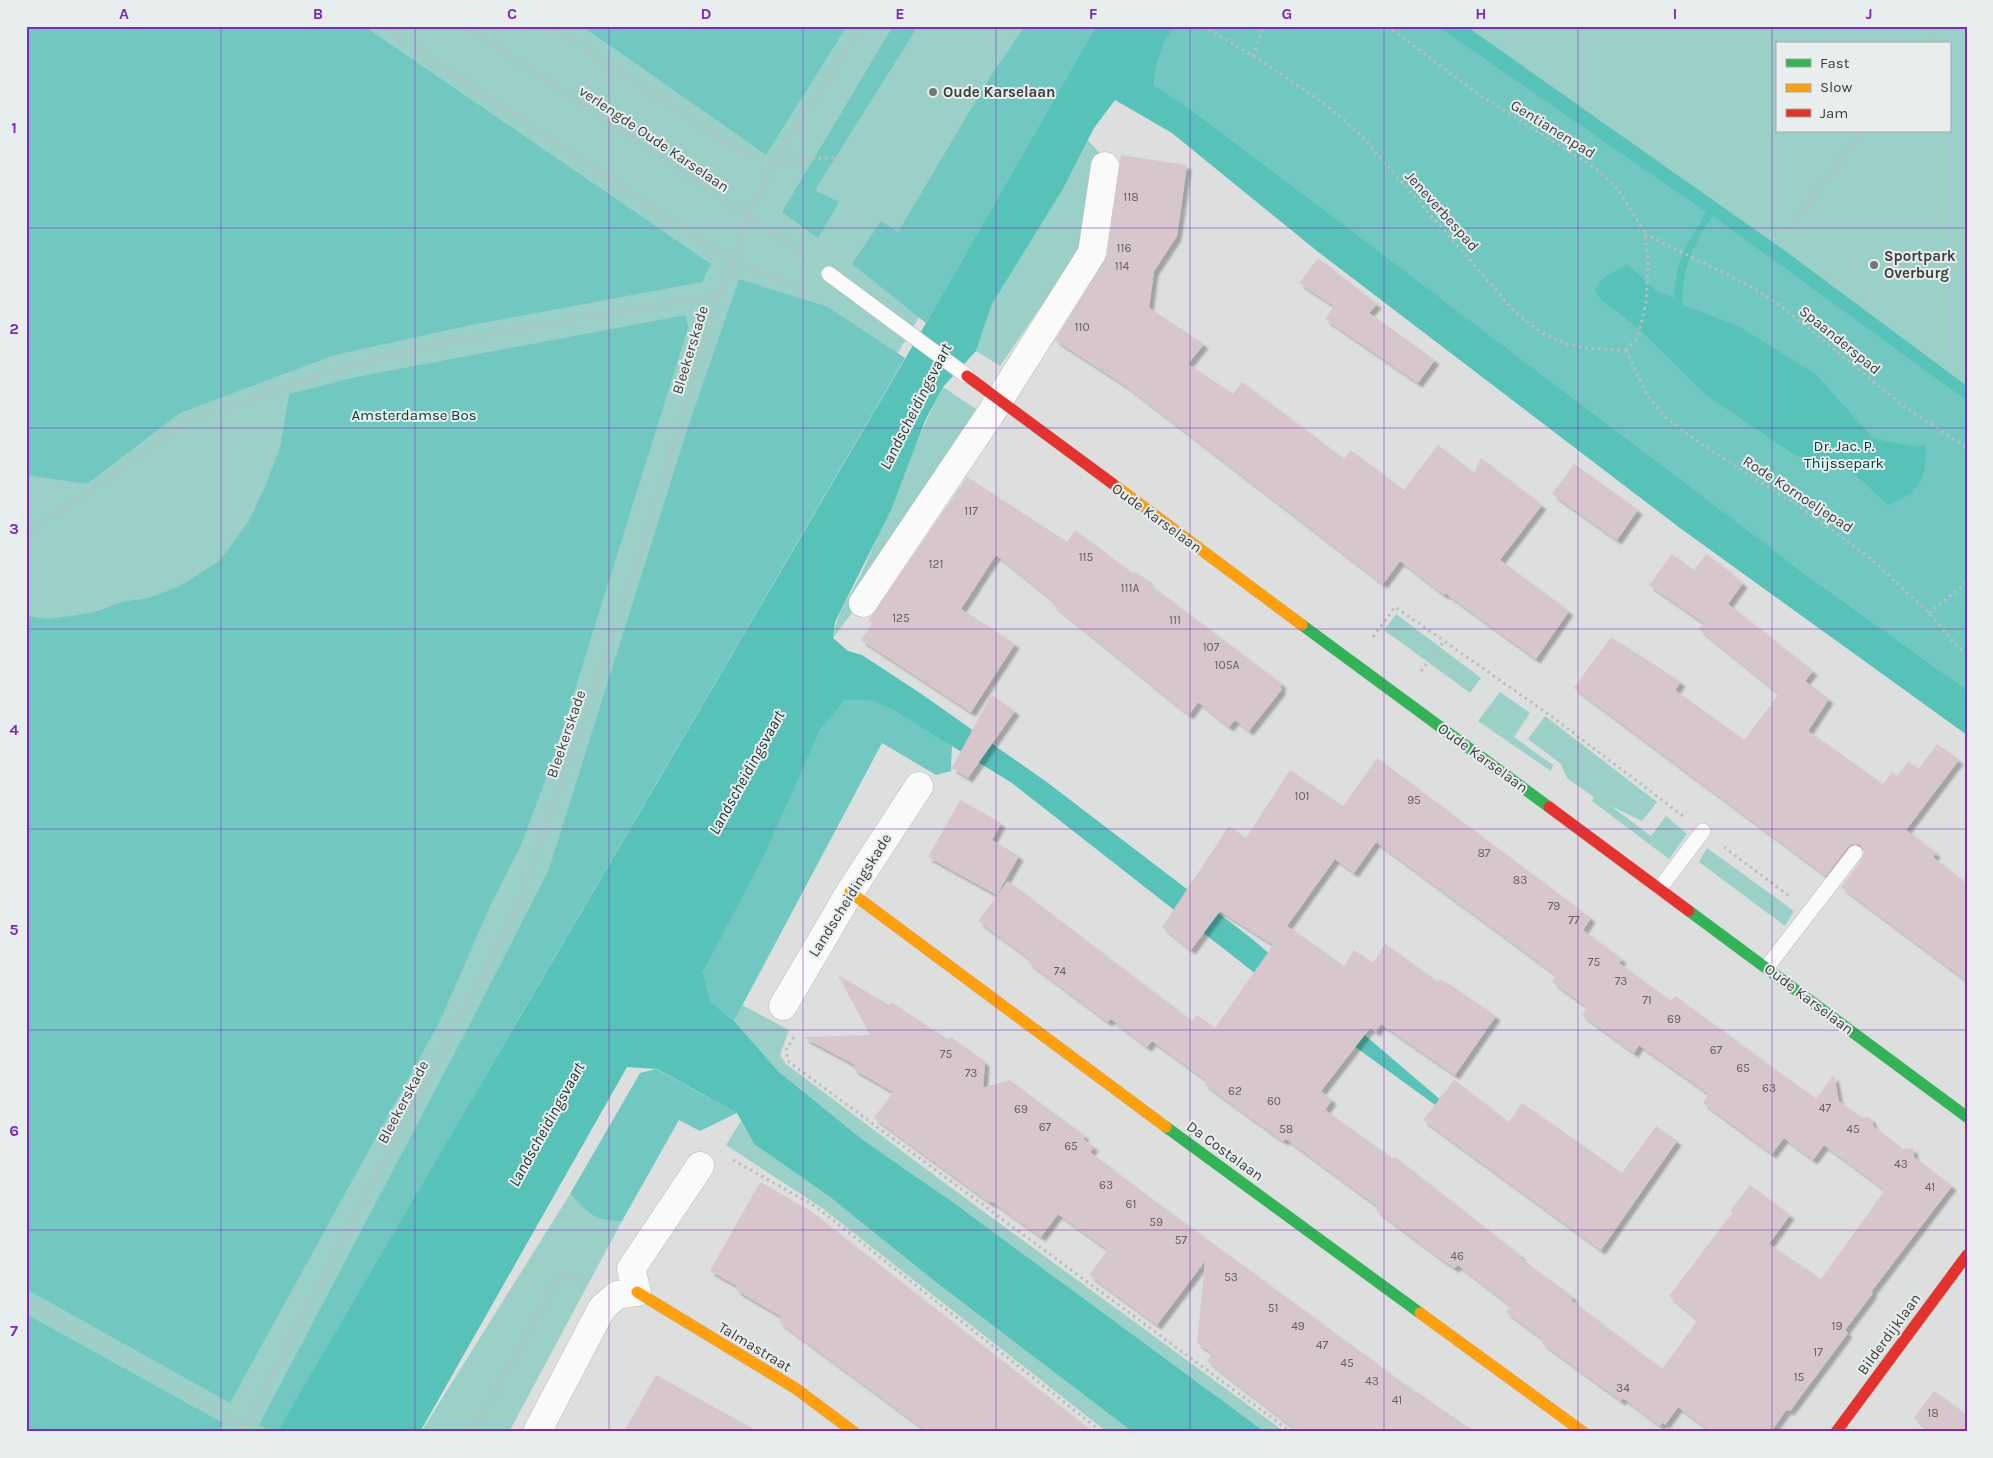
<svg xmlns="http://www.w3.org/2000/svg" width="1993" height="1458" viewBox="0 0 1993 1458" font-family="Karla,sans-serif">
<style>
.green{fill:#9bd0c9;fill-rule:evenodd}
.forest{fill:#71c8c0}
.water{fill:#56c2b8}
.building{fill:#d7c7cd;fill-rule:evenodd;filter:url(#shadow)}
.lines{fill:none;stroke-linecap:round;stroke-linejoin:round}
.lane-casing{stroke:#b9bbba;stroke-width:16}
.street-casing{stroke:#b9bbba;stroke-width:29}
.fast-casing{stroke:#b9bbba;stroke-width:12}
.slow-casing{stroke:#b9bbba;stroke-width:12}
.jam-casing{stroke:#b9bbba;stroke-width:12}
.path{stroke:#bcbdbd;stroke-width:3;stroke-dasharray:2.5 4;stroke-linecap:butt}
.lane{stroke:#fafafa;stroke-width:15}
.street{stroke:#fafafa;stroke-width:28}
.fast{stroke:#30b455;stroke-width:11}
.slow{stroke:#ff9f0a;stroke-width:11}
.jam{stroke:#e5322d;stroke-width:11}
.grid{fill:none;stroke:#7b2cbf;stroke-width:1;stroke-opacity:0.55}
.poi-dot{fill:#737675;stroke:#e8eeed;stroke-width:2}
.labels{text-anchor:middle;stroke-width:4;stroke-linejoin:round;paint-order:stroke}
.number-label{font-size:12px;fill:#626061}
.poi-label{font-size:15px;font-weight:bold;fill:#3b3e3d;stroke:#e8eeed;text-anchor:start}
.street-label{font-size:15px;fill:#3b3e3d;stroke:#e8eeed}
.park-label{font-size:15px;fill:#00413b;stroke:#e8eeed}
.water-label{font-size:16px;font-style:italic;fill:#1d3431;stroke:#e8eeed}
.neatline{fill:none;stroke:#7b2cbf;stroke-width:2}
.grid-label{font-size:16px;text-anchor:middle;font-weight:bold;fill:#7b2cbf}
</style>
<defs>
<filter id="shadow"><feDropShadow dx="4.5" dy="4.5" stdDeviation="1" flood-color="#0004"/></filter>
</defs>
<rect width="100%" height="100%" fill="#dcdfde"/>
<!-- green -->
<path class="green" d="M 26,26 L 1091,26 L 830,468 L 283,1432 L 26,1432 Z
M 1174,26 L 1967,26 L 1967,692 ZM 1777,44 L 1949,44 L 1949,131 L 1777,131 Z
M 1088,140 L 1103,157 L 1083,245 L 1000,366 L 976,351 L 992,304 L 1063,189 Z
M 943,387 L 982,413 L 854,610 L 833,638 C 836,613 851,595 862,572 C 890,511 912,447 943,387 Z
M 1396,614 L 1481,678 L 1470,693 L 1384,630 Z
M 1500,692 L 1530,713 L 1514,737 L 1553,765 L 1551,771 L 1478,721 Z
M 1545,716 L 1657,802 L 1642,821 L 1611,806 L 1651,836 L 1666,816 L 1687,834 L 1669,859 L 1592,801 L 1594,797 L 1567,778 L 1561,764 L 1528,739 Z
M 1707,848 L 1794,911 L 1785,926 L 1699,862 Z
M 742,1005 L 789,1030 L 780,1055 L 786,1064 L 946,1184 L 1285,1432 L 1265,1432 L 954,1203 L 863,1140 L 779,1072 L 734,1021 Z
M 741,1121 L 754,1144 L 830,1197 L 1133,1432 L 1107,1432 L 822,1208 L 726,1145 Z
M 570,1194 C 590,1214 592,1221 622,1221 L 509,1432 L 421,1432 Z"/>
<!-- forest -->
<path class="forest" d="M 26,26 L 364,26 L 711,264 L 702,282 L 466,326 L 335,355 L 180,413 L 87,484 L 26,475 Z
M 582,26 L 847,26 L 766,155 Z
M 893,26 L 918,26 L 815,190 L 839,202 L 818,238 L 782,212 Z
M 1025,26 L 1096,26 L 926,323 L 852,264 L 881,221 L 898,232 L 990,77 Z
M 1175,26 L 1437,26 L 1707,212 C 1688,242 1674,262 1675,299 L 1657,291 L 1627,264 L 1614,311 L 1644,334 L 1706,395 L 1794,455 L 1852,472 L 1888,505 L 1918,447 L 1873,438 L 1816,374 L 1737,325 L 1683,305 C 1682,265 1692,248 1712,215 L 1967,401 L 1967,690 L 1804,573 L 1154,85 C 1156,62 1161,45 1175,26 Z
M 739,279 L 828,307 L 905,358 L 277,1432 L 271,1432 L 259,1425 L 472,1020 L 549,869 L 688,427 Z
M 686,315 L 688,328 L 552,763 L 521,845 L 491,904 L 440,1021 L 230,1403 L 26,1289 L 26,616 L 48,619 L 92,613 L 121,602 L 149,598 L 180,586 L 219,561 L 249,521 L 266,484 L 280,448 L 289,394 L 356,377 Z
M 843,700 L 869,700 L 895,711 L 952,744 L 951,771 L 936,775 L 882,743 L 734,1021 L 711,1002 L 703,972 L 819,732 Z
M 656,1069 L 737,1113 L 700,1131 L 679,1120 L 622,1221 C 592,1221 590,1214 570,1194 L 640,1073 Z
M 26,1314 L 223,1423 L 218,1432 L 26,1432 Z"/>
<!-- water -->
<path class="water" d="M 1096,26 L 1175,26 C 1161,45 1156,62 1154,85 L 1199,116 L 1804,573 L 1967,690 L 1967,735 L 1680,528 L 1317,251 L 1172,133 L 1115,100 L 1094,128 L 1063,189 L 992,304 L 976,351 L 943,387 L 925,421 L 891,510 L 835,622 L 833,638 L 848,651 L 862,655 L 920,693 L 1048,783 L 1251,938 L 1511,1160 L 1270,985 L 1012,783 L 895,711 L 869,700 L 844,700 L 819,732 L 764,855 L 703,972 L 711,1002 L 734,1021 L 779,1072 L 863,1140 L 954,1203 L 1265,1432 L 1133,1432 L 936,1282 L 830,1197 L 754,1144 L 737,1113 L 657,1069 L 627,1067 L 420,1432 L 277,1432 L 926,323 Z
M 1437,26 L 1466,26 L 1788,253 L 1967,386 L 1967,401 L 1713,216 C 1693,243 1681,271 1683,305 L 1737,325 L 1816,374 L 1873,438 L 1918,447 L 1926,444 C 1925,480 1923,491 1888,505 L 1852,472 L 1794,455 L 1706,395 L 1644,334 L 1601,300 L 1595,290 L 1603,278 L 1627,264 L 1657,291 L 1674,298 C 1676,256 1687,246 1706,212 Z"/>
<!-- building -->
<path class="building" d="M 1121,155 L 1187,165 L 1177,236 L 1154,271 L 1149,308 L 1204,344 L 1188,364 L 1233,394 L 1242,382 L 1344,459 L 1350,450 L 1404,490 L 1438,445 L 1474,473 L 1481,458 L 1542,505 L 1500,560 L 1569,611 L 1536,659 L 1445,593 L 1444,595 L 1400,561 L 1383,584 L 1126,386 L 1055,340 L 1107,256 Z
M 1318,258 L 1377,304 L 1369,313 L 1435,360 L 1418,383 L 1325,319 L 1334,306 L 1299,283 Z
M 1574,464 L 1638,510 L 1617,540 L 1552,494 Z
M 967,477 L 1067,542 L 1075,530 L 1132,573 L 1137,573 L 1148,581 L 1149,584 L 1282,684 L 1280,688 L 1282,689 L 1249,731 L 1235,720 L 1229,727 L 1198,702 L 1189,715 L 1052,604 L 1055,602 L 996,555 L 961,609 L 1015,644 L 971,712 L 861,640 L 872,623 L 868,621 L 872,615 Z
M 1672,554 L 1694,570 L 1706,554 L 1729,571 L 1728,572 L 1743,583 L 1728,604 L 1813,671 L 1805,681 L 1829,699 L 1808,731 L 1883,784 L 1892,772 L 1897,776 L 1909,761 L 1917,771 L 1937,744 L 1959,760 L 1906,830 L 1936,853 L 1933,857 L 1967,884 L 1967,981 L 1841,887 L 1863,858 L 1864,850 L 1860,845 L 1852,844 L 1848,847 L 1826,876 L 1574,688 L 1611,637 L 1681,682 L 1675,690 L 1744,740 L 1779,694 L 1699,629 L 1704,623 L 1649,585 Z
M 991,695 L 1015,711 L 968,778 L 952,768 Z
M 1377,758 L 1591,918 L 1583,930 L 1622,959 L 1619,963 L 1671,1001 L 1675,996 L 1816,1099 L 1834,1075 L 1839,1101 L 1862,1118 L 1870,1117 L 1874,1127 L 1903,1149 L 1913,1148 L 1914,1157 L 1952,1186 L 1871,1292 L 1873,1293 L 1845,1330 L 1848,1333 L 1790,1411 L 1786,1410 L 1771,1432 L 1712,1432 L 1678,1407 L 1665,1425 L 1663,1422 L 1660,1426 L 1623,1398 L 1621,1401 L 1542,1343 L 1543,1339 L 1506,1312 L 1511,1306 L 1458,1265 L 1454,1268 L 1437,1256 L 1376,1210 L 1377,1206 L 1286,1139 L 1283,1141 L 1266,1129 L 1204,1084 L 1206,1080 L 1152,1041 L 1147,1047 L 1111,1019 L 1108,1022 L 1029,963 L 1030,959 L 978,921 L 1008,881 L 1192,1021 L 1197,1015 L 1215,1028 L 1273,945 L 1220,911 L 1191,950 L 1162,927 L 1229,826 L 1246,838 L 1290,770 L 1343,806 ZM 1376,842 L 1556,975 L 1552,982 L 1587,1007 L 1582,1015 L 1634,1053 L 1639,1045 L 1709,1094 L 1703,1103 L 1772,1154 L 1784,1138 L 1813,1160 L 1824,1145 L 1885,1190 L 1821,1279 L 1769,1244 L 1790,1215 L 1750,1185 L 1730,1211 L 1733,1212 L 1669,1296 L 1698,1320 L 1662,1369 L 1571,1300 L 1573,1297 L 1520,1258 L 1521,1256 L 1395,1157 L 1393,1159 L 1325,1110 L 1332,1100 L 1321,1091 L 1370,1028 L 1376,1032 L 1381,1024 L 1455,1075 L 1496,1016 L 1441,979 L 1438,982 L 1385,944 L 1373,963 L 1354,950 L 1344,966 L 1287,926 L 1335,859 L 1354,873 Z
M 960,800 L 1001,823 L 992,840 L 1019,856 L 997,895 L 928,857 Z
M 838,975 L 889,1005 L 891,1002 L 947,1039 L 951,1037 L 985,1062 L 983,1088 L 1009,1080 L 1085,1136 L 1083,1139 L 1094,1147 L 1090,1152 L 1144,1193 L 1399,1380 L 1475,1432 L 1299,1432 L 1207,1361 L 1212,1353 L 1197,1343 L 1205,1261 L 1157,1325 L 1089,1275 L 1108,1250 L 1058,1214 L 1041,1237 L 991,1201 L 990,1203 L 874,1118 L 893,1092 L 853,1069 L 855,1065 L 803,1037 L 870,1035 Z
M 1454,1080 L 1509,1122 L 1522,1103 L 1622,1173 L 1656,1126 L 1677,1141 L 1601,1250 L 1423,1120 Z
M 760,1182 L 809,1210 L 1093,1432 L 928,1432 L 779,1322 L 782,1317 L 736,1290 L 737,1286 L 710,1271 Z
M 656,1375 L 759,1432 L 624,1432 Z
M 1934,1391 L 1967,1415 L 1967,1432 L 1932,1432 L 1914,1418 Z"/>
<g class="lines">
<!-- lane casing -->
<g class="lane-casing">
<path id="lane" d="M 829,274 L 967,376
M 1660,888 L 1703,831
M 1767,967 L 1855,853"/>
</g>
<!-- street casing -->
<g class="street-casing">
<path id="street" d="M 863,603 L 991,413 L 1092,253 L 1105,166
M 783,1006 L 850,892 L 919,786
M 537,1432 L 602,1308 L 617,1295 L 637,1292 L 631,1269 L 700,1166"/>
</g>
<!-- fast casing -->
<g class="fast-casing">
<path id="fast" d="M 1302,625 L 1549,807
M 1689,911 L 1967,1117
M 1166,1127 L 1420,1313"/>
</g>
<!-- slow casing -->
<g class="slow-casing">
<path id="slow" d="M 1113,484 L 1302,625
M 850,892 L 1166,1127
M 637,1292 L 795,1388 L 854,1432
M 1420,1313 L 1583,1432"/>
</g>
<!-- jam casing -->
<g class="jam-casing">
<path id="jam" d="M 967,376 L 1113,484
M 1549,807 L 1689,911
M 1836,1432 L 1967,1255"/>
</g>
<!-- path -->
<path class="path" d="M 382,26 L 734,262 L 809,292
M 465,26 L 748,215 L 808,259
M 552,26 L 730,145 L 775,161 L 840,157
M 1203,26 C 1258,59 1311,90 1358,132 L 1516,313 C 1556,347 1576,349 1626,350
M 1387,26 L 1481,96 L 1595,168 L 1618,189 L 1645,233 L 1648,263 L 1646,302 L 1642,321 L 1637,338 L 1626,350
M 1926,44 L 1939,26
M 1253,56 L 1264,26
M 1789,230 L 1862,131
M 1645,234 L 1754,288 L 1781,306 L 1902,405 L 1967,448
M 1626,350 L 1646,393 L 1663,415 L 1698,442 L 1801,508 L 1870,558 L 1929,613 L 1957,646 L 1967,654
M 26,540 L 37,527 L 185,423 L 316,376 L 402,352 L 515,329 L 718,295
M 1929,613 L 1967,582
M 1373,637 L 1395,607 L 1444,641
M 1421,671 L 1444,641 L 1551,716 L 1683,816
M 1724,847 L 1789,896
M 794,1037 L 786,1050 L 789,1062 L 1291,1432
M 733,1160 L 815,1206 L 1102,1432
M 26,1301 L 253,1432
M 242,1432 L 518,907 L 640,557 L 718,295 L 734,262 L 748,215 L 775,161 L 862,26
M 473,1432 L 561,1273 L 584,1282"/>
<!-- lane -->
<use href="#lane" class="lane"/>
<!-- street -->
<use href="#street" class="street"/>
<!-- fast -->
<use href="#fast" class="fast"/>
<!-- slow -->
<use href="#slow" class="slow"/>
<!-- jam -->
<use href="#jam" class="jam"/>
</g>
<!-- grid -->
<path class="grid" d="M 221,26 L 221,1432M 415,26 L 415,1432M 609,26 L 609,1432M 803,26 L 803,1432M 996,26 L 996,1432M 1190,26 L 1190,1432M 1384,26 L 1384,1432M 1578,26 L 1578,1432M 1772,26 L 1772,1432M 26,228 L 1967,228M 26,428 L 1967,428M 26,629 L 1967,629M 26,829 L 1967,829M 26,1030 L 1967,1030M 26,1230 L 1967,1230"/>
<!-- markers -->
<g class="poi-dot">
<circle cx="933" cy="92" r="5"/>
<circle cx="1874" cy="265" r="5"/>
</g>
<g class="labels">
<!-- number labels -->
<g class="number-label">
<text x="1131" y="201">118</text>
<text x="1124" y="252">116</text>
<text x="1122" y="270">114</text>
<text x="1082" y="331">110</text>
<text x="971" y="515">117</text>
<text x="1086" y="561">115</text>
<text x="936" y="568">121</text>
<text x="1130" y="592">111A</text>
<text x="901" y="622">125</text>
<text x="1175" y="624">111</text>
<text x="1211" y="651">107</text>
<text x="1227" y="669">105A</text>
<text x="1302" y="800">101</text>
<text x="1414" y="804">95</text>
<text x="1484" y="857">87</text>
<text x="1520" y="884">83</text>
<text x="1554" y="910">79</text>
<text x="1574" y="924">77</text>
<text x="1594" y="966">75</text>
<text x="1060" y="975">74</text>
<text x="1621" y="985">73</text>
<text x="1647" y="1004">71</text>
<text x="1674" y="1023">69</text>
<text x="1716" y="1054">67</text>
<text x="946" y="1058">75</text>
<text x="1743" y="1072">65</text>
<text x="971" y="1077">73</text>
<text x="1769" y="1092">63</text>
<text x="1235" y="1095">62</text>
<text x="1274" y="1105">60</text>
<text x="1825" y="1112">47</text>
<text x="1021" y="1113">69</text>
<text x="1045" y="1131">67</text>
<text x="1286" y="1133">58</text>
<text x="1853" y="1133">45</text>
<text x="1071" y="1150">65</text>
<text x="1901" y="1168">43</text>
<text x="1106" y="1189">63</text>
<text x="1930" y="1191">41</text>
<text x="1131" y="1208">61</text>
<text x="1156" y="1226">59</text>
<text x="1181" y="1244">57</text>
<text x="1457" y="1260">46</text>
<text x="1231" y="1281">53</text>
<text x="1273" y="1312">51</text>
<text x="1298" y="1330">49</text>
<text x="1837" y="1330">19</text>
<text x="1322" y="1349">47</text>
<text x="1818" y="1356">17</text>
<text x="1347" y="1367">45</text>
<text x="1799" y="1381">15</text>
<text x="1372" y="1385">43</text>
<text x="1623" y="1392">34</text>
<text x="1397" y="1404">41</text>
<text x="1933" y="1417">18</text>
</g>
<!-- poi labels -->
<g class="poi-label">
<text x="943" y="97">Oude Karselaan</text>
<text x="1884" y="261">Sportpark<tspan x="1884" dy="17">Overburg</tspan></text>
</g>
<!-- street labels -->
<g class="street-label">
<text transform="translate(1553 129) rotate(32)" y="5">Gentianenpad</text>
<text transform="translate(654 139) rotate(34)" y="5">verlengde Oude Karselaan</text>
<text transform="translate(1442 211) rotate(48)" y="5">Jeneverbespad</text>
<text transform="translate(1840 340) rotate(39)" y="5">Spaanderspad</text>
<text transform="translate(690 350) rotate(-73)" y="5">Bleekerskade</text>
<text transform="translate(1798 494) rotate(33)" y="5">Rode Kornoeljepad</text>
<text transform="translate(1157 518) rotate(36)" y="5">Oude Karselaan</text>
<text transform="translate(566 734) rotate(-71)" y="5">Bleekerskade</text>
<text transform="translate(1483 758) rotate(36)" y="5">Oude Karselaan</text>
<text transform="translate(850 895) rotate(-58)" y="5">Landscheidingskade</text>
<text transform="translate(1809 999) rotate(37)" y="5">Oude Karselaan</text>
<text transform="translate(403 1102) rotate(-62)" y="5">Bleekerskade</text>
<text transform="translate(1225 1151) rotate(36)" y="5">Da Costalaan</text>
<text transform="translate(1889 1334) rotate(-54)" y="5">Bilderdijklaan</text>
<text transform="translate(755 1347) rotate(31)" y="5">Talmastraat</text>
</g>
<!-- park labels -->
<g class="park-label">
<text x="414" y="420">Amsterdamse Bos</text>
<text x="1844" y="451">Dr. Jac. P.<tspan x="1844" dy="17">Thijssepark</tspan></text>
</g>
<!-- water labels -->
<g class="water-label">
<text transform="translate(915 406) rotate(-63)" y="6">Landscheidingsvaart</text>
<text transform="translate(746 772) rotate(-61)" y="6">Landscheidingsvaart</text>
<text transform="translate(546 1124) rotate(-61)" y="6">Landscheidingsvaart</text>
</g>
</g>
<!-- border -->
<rect width="1993" height="1458" fill="none" stroke="#e8eeed" stroke-width="55"/>
<!-- legend -->
<rect x="1776" y="42" width="175" height="90" fill="#e8eeed" stroke="#a3a8a7"/>
<rect x="1786" y="59" width="25" height="8" fill="#30b455" stroke="#a3a8a7"/>
<text x="1820" y="68" font-size="15" fill="#3b3e3d">Fast</text>
<rect x="1786" y="84" width="25" height="8" fill="#ff9f0a" stroke="#a3a8a7"/>
<text x="1820" y="92" font-size="15" fill="#3b3e3d">Slow</text>
<rect x="1786" y="109" width="25" height="8" fill="#e5322d" stroke="#a3a8a7"/>
<text x="1820" y="118" font-size="15" fill="#3b3e3d">Jam</text>
<rect x="28" y="28" width="1938" height="1402" class="neatline"/>
<g class="grid-label">
<text x="124" y="19">A</text>
<text x="318" y="19">B</text>
<text x="512" y="19">C</text>
<text x="706" y="19">D</text>
<text x="900" y="19">E</text>
<text x="1093" y="19">F</text>
<text x="1287" y="19">G</text>
<text x="1481" y="19">H</text>
<text x="1675" y="19">I</text>
<text x="1869" y="19">J</text>
<text x="14" y="133">1</text>
<text x="14" y="334">2</text>
<text x="14" y="534">3</text>
<text x="14" y="735">4</text>
<text x="14" y="935">5</text>
<text x="14" y="1136">6</text>
<text x="14" y="1336">7</text>
</g>
</svg>
